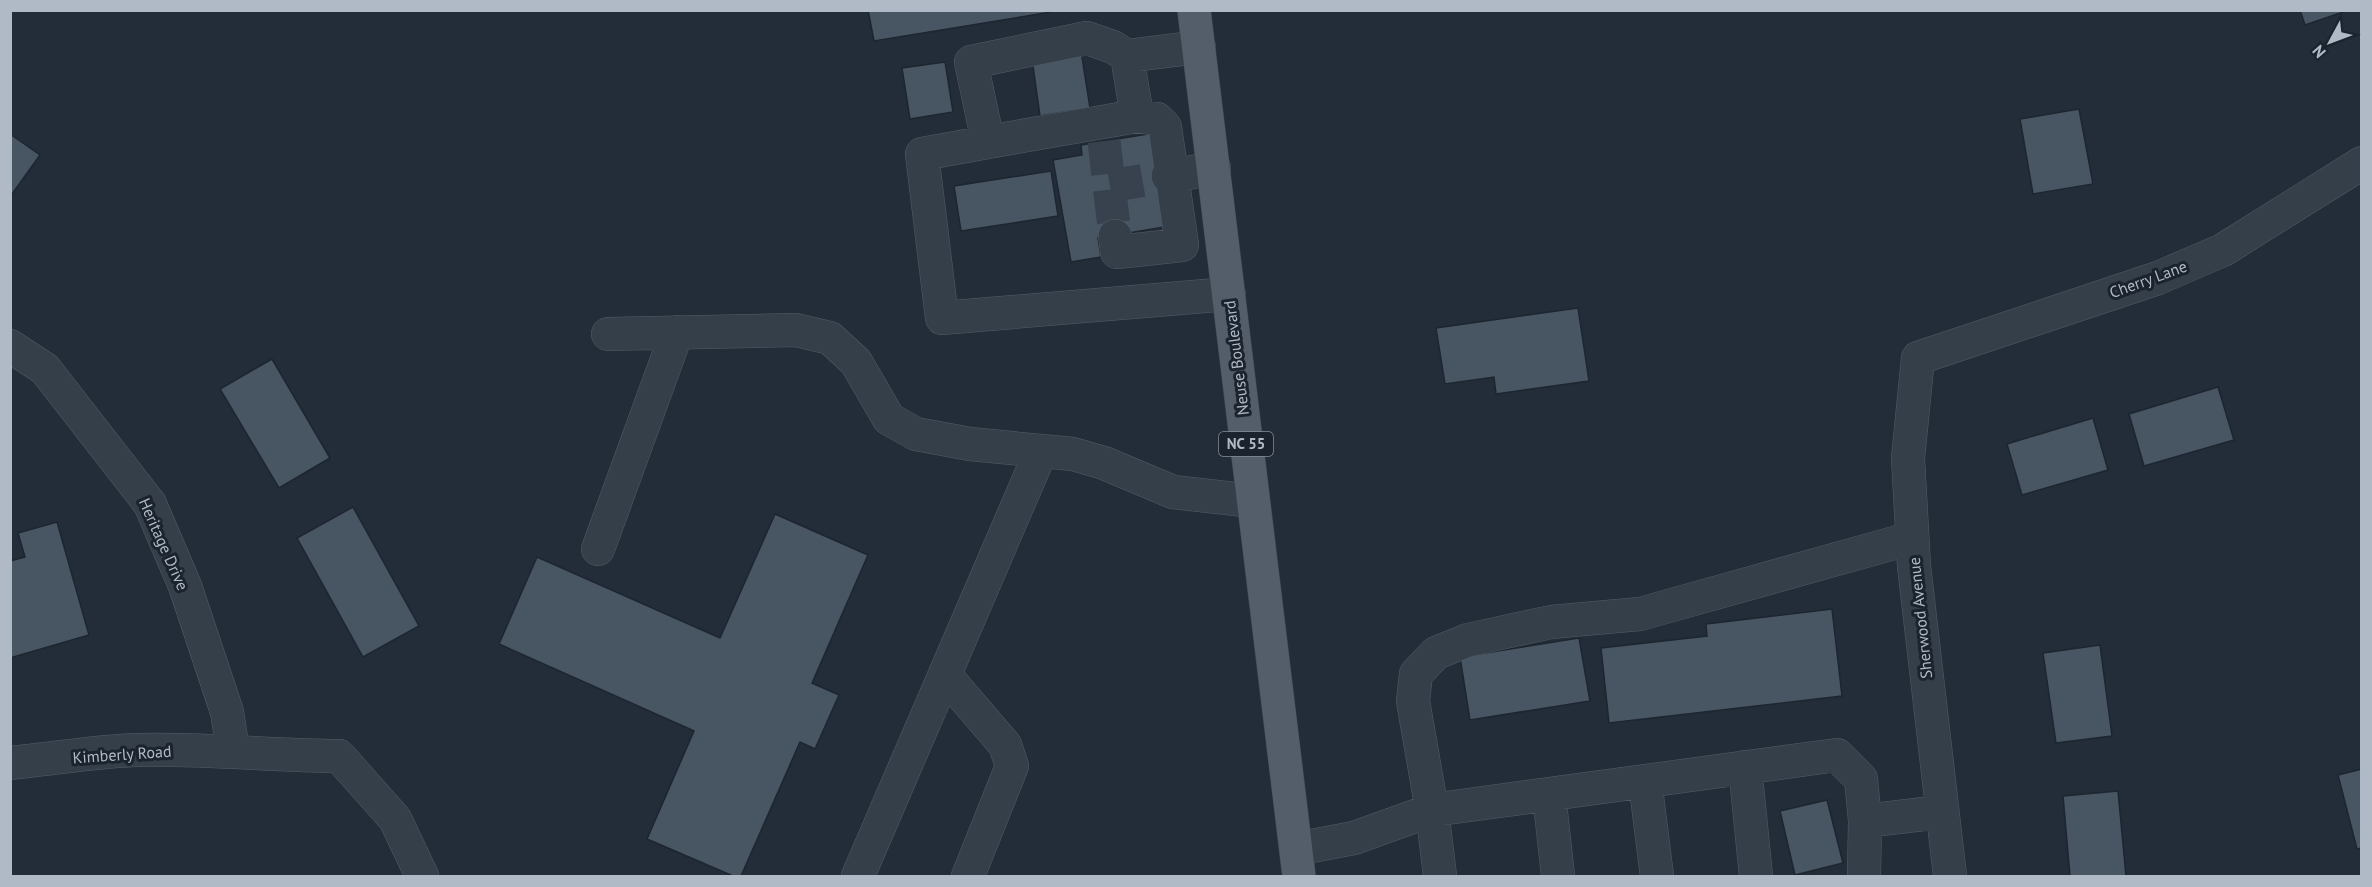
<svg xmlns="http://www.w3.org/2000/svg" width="2372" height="887" viewBox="0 0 2372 887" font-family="'PT Sans',sans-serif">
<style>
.building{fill:#485563;stroke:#1d2630;stroke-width:1.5}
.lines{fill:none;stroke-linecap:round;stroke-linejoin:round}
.minor-tunnel{stroke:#37424e;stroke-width:33;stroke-dasharray:33 16;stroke-linecap:butt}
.minor-casing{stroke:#535d67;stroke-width:34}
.major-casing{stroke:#3e4853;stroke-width:34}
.minor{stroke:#353f49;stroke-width:33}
.major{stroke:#535e6a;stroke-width:33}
.labels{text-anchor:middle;stroke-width:6;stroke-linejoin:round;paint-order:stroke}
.shield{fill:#1b242e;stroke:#838d98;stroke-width:1.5}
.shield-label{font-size:15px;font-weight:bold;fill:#b0bac6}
.street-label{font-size:16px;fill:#b0bac6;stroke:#1b242e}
</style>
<rect width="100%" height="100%" fill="#222d39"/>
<!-- building -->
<path class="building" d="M 868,10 L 1051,10 L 1051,12 L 874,41 Z
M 2300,10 L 2349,10 L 2305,25 Z
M 1081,51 L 1090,108 L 1040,116 L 1032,59 Z
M 945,62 L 953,112 L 910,119 L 902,68 Z
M 2079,109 L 2093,184 L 2033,194 L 2020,119 Z
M 1160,132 L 1176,225 L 1098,238 L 1101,257 L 1071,262 L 1053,160 L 1082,155 L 1081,145 Z
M 10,134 L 40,155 L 10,197 Z
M 1051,171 L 1058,216 L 961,231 L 954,186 Z
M 1578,308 L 1589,381 L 1496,394 L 1494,377 L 1445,384 L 1436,328 Z
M 272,359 L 330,458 L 279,488 L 220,389 Z
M 2218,387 L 2234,440 L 2144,466 L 2129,414 Z
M 2093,418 L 2108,470 L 2022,495 L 2007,444 Z
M 353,507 L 419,626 L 363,657 L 297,538 Z
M 775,514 L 868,555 L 812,683 L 839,695 L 815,749 L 800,742 L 741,876 L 733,876 L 647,839 L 694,731 L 499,644 L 537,557 L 720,638 Z
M 57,522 L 89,635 L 10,658 L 10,561 L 25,557 L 18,533 Z
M 1832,609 L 1842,696 L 1609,723 L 1601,648 L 1707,636 L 1706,624 Z
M 1579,638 L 1590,701 L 1470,720 L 1460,657 Z
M 2100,645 L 2112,736 L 2056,743 L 2043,653 Z
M 2362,769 L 2362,848 L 2357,849 L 2338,775 Z
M 2118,791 L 2126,876 L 2070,876 L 2063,796 Z
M 1827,800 L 1843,863 L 1795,875 L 1780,811 Z"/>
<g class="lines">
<!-- minor-tunnel -->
<path class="minor-tunnel" d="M 1104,141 L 1115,236
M 1110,186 L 1168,176"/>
<!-- minor casing -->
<g class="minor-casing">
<path id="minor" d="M 1199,47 L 1127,56 L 1113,47 L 1087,38 L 971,62 L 988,142 L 922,154 L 942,318 L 1229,294
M 1137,116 L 1157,119 L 1165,127 L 1172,176 L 1168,176
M 988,142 L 1137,116 L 1127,56
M 1115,236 L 1117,252 L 1182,245 L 1172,176 L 1214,168
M 608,334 L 796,330 L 830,338 L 856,362 L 889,419 L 916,434 L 970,444 L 1073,454 L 1104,463 L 1173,492 L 1253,501
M 10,346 L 45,369 L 150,504 L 185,586 L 227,712 L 233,751
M 598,549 L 677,332
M 945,675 L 1005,745 L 1012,766 L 968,876
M 10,763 C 52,759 96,751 138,750 C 205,748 272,756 339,756 L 395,819 L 422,876
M 1745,767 L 1756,876
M 1645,781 L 1657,876
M 1549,794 L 1558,876
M 1865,821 L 1861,779 L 1837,755 L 1432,810 L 1413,701 L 1416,674 L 1436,653 L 1468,640 L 1551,622 L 1640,614 L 1912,538
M 1296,849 L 1354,838 L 1432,810 L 1440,876
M 858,876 L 1041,451
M 1864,876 L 1865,821 L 1941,812
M 1950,876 L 1914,566 L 1908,458 L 1918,358 L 2158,278 L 2223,250 L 2362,163"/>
</g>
<!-- major casing -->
<g class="major-casing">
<path id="major" d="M 1194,10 L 1299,876"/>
</g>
<!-- minor -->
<use href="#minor" class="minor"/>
<!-- major -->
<use href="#major" class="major"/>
</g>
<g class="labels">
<!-- shield labels -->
<rect class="shield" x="1219" y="432" width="54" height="24" rx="4.5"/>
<g class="shield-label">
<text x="1246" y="449">NC 55</text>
</g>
<!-- street labels -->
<g class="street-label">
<text transform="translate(2148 279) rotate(-20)" y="6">Cherry Lane</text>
<text transform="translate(1236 358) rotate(-97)" y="6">Neuse Boulevard</text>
<text transform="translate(164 544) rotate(66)" y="6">Heritage Drive</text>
<text transform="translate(1920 618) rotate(-96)" y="6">Sherwood Avenue</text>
<text transform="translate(122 754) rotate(-4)" y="6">Kimberly Road</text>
</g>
</g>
<!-- border -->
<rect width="2372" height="887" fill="none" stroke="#b0bac6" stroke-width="24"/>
<!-- north arrow -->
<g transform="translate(2330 42) rotate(229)" stroke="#1b242e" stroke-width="4.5" paint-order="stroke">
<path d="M0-4.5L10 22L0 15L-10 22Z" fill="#b0bac6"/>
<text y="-9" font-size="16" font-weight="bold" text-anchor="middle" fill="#b0bac6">N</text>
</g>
</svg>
